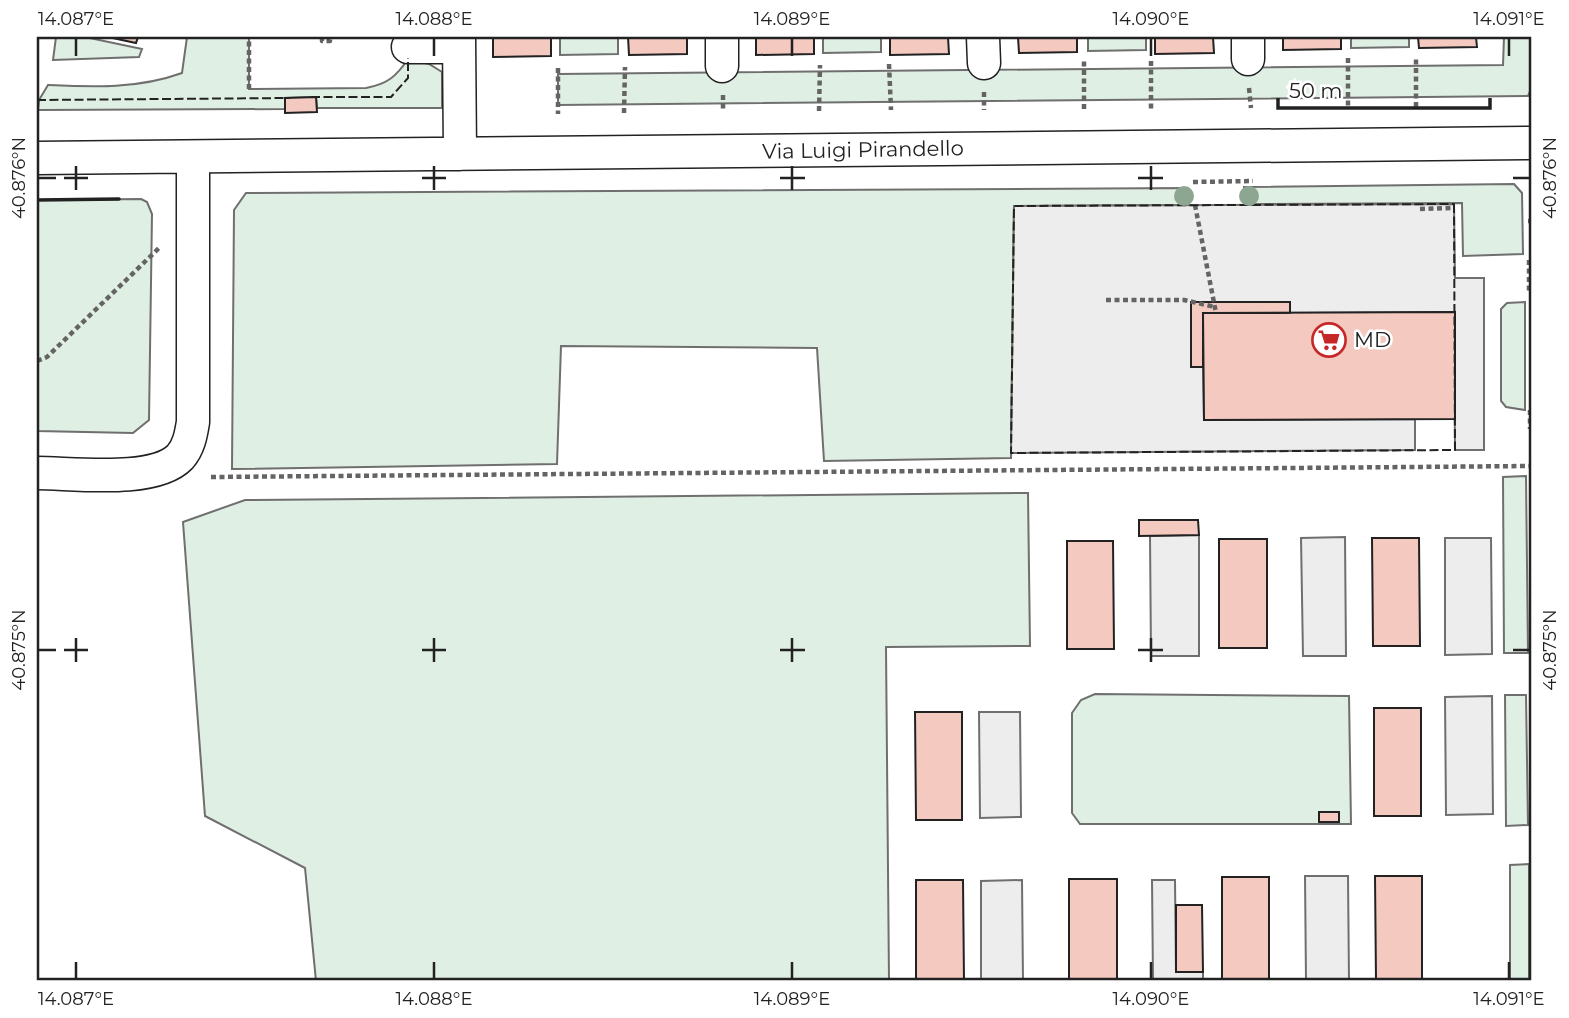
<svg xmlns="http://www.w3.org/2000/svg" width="1569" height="1018" viewBox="0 0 1569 1018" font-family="Montserrat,sans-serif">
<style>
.green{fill:#e0efe3;stroke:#6f6f6f;stroke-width:2}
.parking{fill:#ededed;stroke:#6f6f6f;stroke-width:2}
.building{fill:#f3c9c0;stroke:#222;stroke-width:2}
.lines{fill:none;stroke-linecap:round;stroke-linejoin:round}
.minor-casing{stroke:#222;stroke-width:35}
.path{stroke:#646464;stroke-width:4.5;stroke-dasharray:5 3.5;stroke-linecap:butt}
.minor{stroke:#fff;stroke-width:32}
.fence{stroke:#222;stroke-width:2;stroke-dasharray:9 3.5;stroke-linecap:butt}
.wall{stroke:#222;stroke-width:3.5}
.tree{fill:#8da692}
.ticks{fill:none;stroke:#222;stroke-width:2.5}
.labels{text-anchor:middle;stroke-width:5;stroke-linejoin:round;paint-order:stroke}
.street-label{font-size:21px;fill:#222;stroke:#fff}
.poi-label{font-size:21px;fill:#222;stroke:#fff;text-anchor:start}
.neatline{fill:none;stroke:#222;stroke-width:2.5}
.ticks-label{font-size:18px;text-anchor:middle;fill:#222}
</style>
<rect width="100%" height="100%" fill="#fff"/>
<!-- green -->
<path class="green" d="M 56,37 L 85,37 L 142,49 L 139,57 L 53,60 Z
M 187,37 L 249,37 L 249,89 L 366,88 C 387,84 396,77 408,59 L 429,64 L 442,72 L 442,108 L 317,108 L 316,97 L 285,98 L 285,109 L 38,110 L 39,100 L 48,85 C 94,87 138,89 182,73 Z
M 560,37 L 618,37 L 618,54 L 560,55 Z
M 823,37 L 881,37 L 881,52 L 823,53 Z
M 1088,37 L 1146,37 L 1146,50 L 1088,51 Z
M 1351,37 L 1409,37 L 1409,47 L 1351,48 Z
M 1504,37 L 1532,37 L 1532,87 L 1528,96 L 558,105 L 558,74 L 1503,65 Z
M 1514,184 L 1522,193 L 1523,254 L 1463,256 L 1462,203 L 1245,204 L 1244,187 Z
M 1188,188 L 1187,205 L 1014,206 L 1011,458 L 824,461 L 817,348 L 561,346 L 557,464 L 232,469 L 234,210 L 246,193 Z
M 141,199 L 147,202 L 152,214 L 149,420 L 133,433 L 37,431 L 37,200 Z
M 1525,302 L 1525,410 L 1506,407 L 1501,401 L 1501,309 L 1507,303 Z
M 1526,476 L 1528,653 L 1504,653 L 1503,477 Z
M 1028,493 L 1030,646 L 886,647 L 889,981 L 316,981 L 305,868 L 205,816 L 183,522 L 245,500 Z
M 1095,694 L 1349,696 L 1351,824 L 1080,824 L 1072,813 L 1072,713 L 1081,700 Z
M 1505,695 L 1526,695 L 1528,825 L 1506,826 Z
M 1529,864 L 1529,981 L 1510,981 L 1510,865 Z"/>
<!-- parking -->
<path class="parking" d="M 1454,204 L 1455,278 L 1484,278 L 1484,450 L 1455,450 L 1454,312 L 1290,313 L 1289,302 L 1192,302 L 1191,367 L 1203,367 L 1204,420 L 1415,419 L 1415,450 L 1011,453 L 1014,206 Z
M 1199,535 L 1199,656 L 1151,656 L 1150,536 Z
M 1345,537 L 1346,656 L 1303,656 L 1301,538 Z
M 1445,538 L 1491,538 L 1492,654 L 1445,655 Z
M 1492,696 L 1493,814 L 1446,815 L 1445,697 Z
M 979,712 L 1020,712 L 1021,817 L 980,818 Z
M 1305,876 L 1348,876 L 1349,981 L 1306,981 Z
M 1022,880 L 1023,981 L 981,981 L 981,881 Z
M 1152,880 L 1175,880 L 1176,972 L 1203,972 L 1203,981 L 1153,981 Z"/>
<!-- building -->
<path class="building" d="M 108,37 L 138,37 L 136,43 Z
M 493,37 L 551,37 L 551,56 L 493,57 Z
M 628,37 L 687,37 L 687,54 L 629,55 Z
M 756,37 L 814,37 L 814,54 L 756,55 Z
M 890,37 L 948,37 L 949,54 L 890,55 Z
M 1018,37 L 1077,37 L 1077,52 L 1019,53 Z
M 1155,37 L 1213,37 L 1214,53 L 1155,54 Z
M 1283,37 L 1341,37 L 1341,49 L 1283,50 Z
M 1418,37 L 1476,37 L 1477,47 L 1419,48 Z
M 316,97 L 317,112 L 285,113 L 285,98 Z
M 1191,302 L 1290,302 L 1290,313 L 1203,313 L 1203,367 L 1191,367 Z
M 1455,312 L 1455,419 L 1204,420 L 1203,313 Z
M 1139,520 L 1198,520 L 1199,535 L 1139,536 Z
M 1372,538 L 1419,538 L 1420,646 L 1373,646 Z
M 1219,539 L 1267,539 L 1267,648 L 1219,648 Z
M 1067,541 L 1113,541 L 1114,649 L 1067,649 Z
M 1374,708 L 1421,708 L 1421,816 L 1374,816 Z
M 915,712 L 962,712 L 962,820 L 916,820 Z
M 1319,812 L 1339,812 L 1339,822 L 1319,822 Z
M 1375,876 L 1422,876 L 1422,981 L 1376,981 Z
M 1222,877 L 1269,877 L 1269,981 L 1222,981 Z
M 1069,879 L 1117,879 L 1117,981 L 1069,981 Z
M 916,880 L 963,880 L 964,981 L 916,981 Z
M 1176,905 L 1202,905 L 1203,972 L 1176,972 Z"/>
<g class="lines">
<!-- minor casing -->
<g class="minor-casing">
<path id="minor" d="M 459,37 L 460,154
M 722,37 L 722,66
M 983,37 L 984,63
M 1248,37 L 1248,59
M 408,47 L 459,47
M 37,158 L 1532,143
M 37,473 C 73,473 154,484 180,457 C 189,447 191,434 193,422 L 193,157"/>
</g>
<!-- path -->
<path class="path" d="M 322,37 L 322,41 L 330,41 L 330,37
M 1348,58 L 1348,108
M 1151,61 L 1151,109
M 889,64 L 891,110
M 558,68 L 558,114
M 1249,88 L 1251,108
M 249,89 L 249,37
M 984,92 L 984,110
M 723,95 L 723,111
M 1416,107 L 1416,57
M 1084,109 L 1084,61
M 819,111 L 820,65
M 624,113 L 625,67
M 1193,182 L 1253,181
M 1195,205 L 1216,313
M 1420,209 L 1454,208
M 1528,221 L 1532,221
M 1529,260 L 1529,293
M 1106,300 L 1184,300 L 1215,307
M 37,361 L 47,357 L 159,248
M 1530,410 L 1530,429
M 211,477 L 1530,466
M 1532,657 L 1532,688"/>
<!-- minor -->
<use href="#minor" class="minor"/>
<!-- fence -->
<path class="fence" d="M 311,97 L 391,97 L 408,78 L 408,58
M 37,100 L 290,98
M 1454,204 L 1455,450 L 1011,453 L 1014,206 Z"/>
<!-- wall -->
<path class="wall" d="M 37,200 L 119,199"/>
</g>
<!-- trees -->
<g class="tree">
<circle cx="1184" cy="196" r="10"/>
<circle cx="1249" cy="196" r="10"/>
</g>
<!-- ticks -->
<path class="ticks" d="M 76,38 L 76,56M 434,38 L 434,56M 792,38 L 792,56M 1151,38 L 1151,56M 1509,38 L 1509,56M 76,166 L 76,190M 434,166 L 434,190M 792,166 L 792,190M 1151,166 L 1151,190M 38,178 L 56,178M 64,178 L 88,178M 422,178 L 446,178M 780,178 L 805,178M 1138,178 L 1163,178M 1513,178 L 1530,178M 76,638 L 76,662M 434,638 L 434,662M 792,638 L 792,662M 1151,638 L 1151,662M 38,650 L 56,650M 64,650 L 88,650M 422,650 L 446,650M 780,650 L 805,650M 1138,650 L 1163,650M 1513,650 L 1530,650M 76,962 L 76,979M 434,962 L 434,979M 792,962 L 792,979M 1151,962 L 1151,979M 1509,962 L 1509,979"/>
<!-- icons -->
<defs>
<g id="supermarket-ring" transform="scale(1.75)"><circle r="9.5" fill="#fff" stroke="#c62828" stroke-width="1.5"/><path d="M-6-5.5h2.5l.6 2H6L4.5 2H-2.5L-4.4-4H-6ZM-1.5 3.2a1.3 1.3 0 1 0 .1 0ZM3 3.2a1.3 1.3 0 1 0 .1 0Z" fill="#c62828"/></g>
</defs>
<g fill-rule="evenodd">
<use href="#supermarket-ring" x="1329" y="340"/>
</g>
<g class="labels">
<!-- street labels -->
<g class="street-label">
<text transform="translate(863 150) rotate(-1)" y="7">Via Luigi Pirandello</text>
</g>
<!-- poi labels -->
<g class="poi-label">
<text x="1354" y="347">MD</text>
</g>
</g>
<!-- border -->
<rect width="1569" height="1018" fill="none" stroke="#ffffff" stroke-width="77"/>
<!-- scale -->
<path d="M1278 98v10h212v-10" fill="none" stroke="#222222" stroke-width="3.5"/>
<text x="1289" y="98" font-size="21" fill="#222222" stroke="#ffffff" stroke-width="5" paint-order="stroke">50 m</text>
<rect x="38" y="38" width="1492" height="941" class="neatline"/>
<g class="ticks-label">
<text x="76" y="25">14.087°E</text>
<text x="434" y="25">14.088°E</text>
<text x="792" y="25">14.089°E</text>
<text x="1151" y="25">14.090°E</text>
<text x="1509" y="25">14.091°E</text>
<text transform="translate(19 178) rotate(-90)" y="6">40.876°N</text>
<text transform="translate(1550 178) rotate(-90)" y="6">40.876°N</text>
<text transform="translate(19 650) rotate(-90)" y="6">40.875°N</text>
<text transform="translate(1550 650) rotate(-90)" y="6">40.875°N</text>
<text x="76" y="1005">14.087°E</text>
<text x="434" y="1005">14.088°E</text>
<text x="792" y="1005">14.089°E</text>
<text x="1151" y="1005">14.090°E</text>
<text x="1509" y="1005">14.091°E</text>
</g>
</svg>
